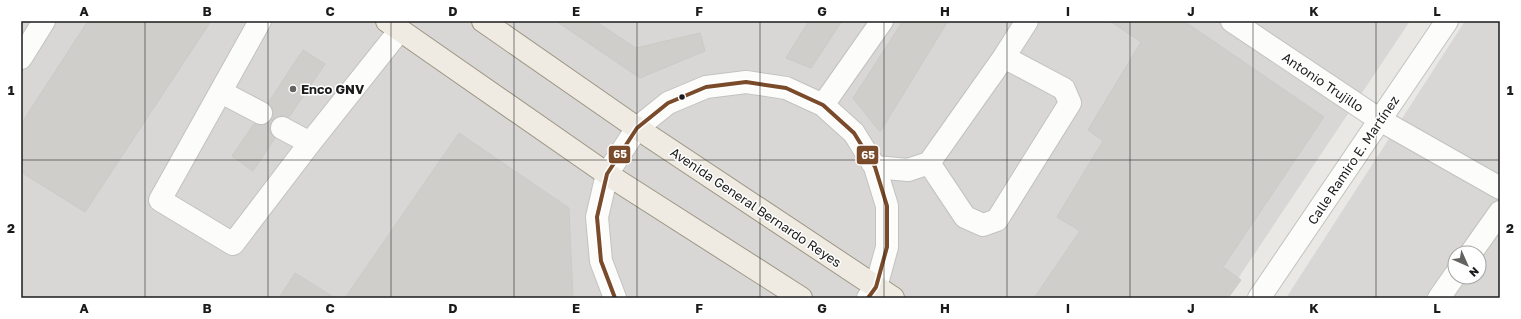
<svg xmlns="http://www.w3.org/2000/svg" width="1521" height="319" viewBox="0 0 1521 319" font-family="'Golos Text',sans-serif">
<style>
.residential{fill:#d8d7d5;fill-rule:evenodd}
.building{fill:#d0cecb;stroke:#cccac6}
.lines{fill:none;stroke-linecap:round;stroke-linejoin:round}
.minor-casing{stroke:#c2c2c0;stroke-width:24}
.major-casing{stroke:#9e9683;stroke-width:24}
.minor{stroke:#fcfcfb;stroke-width:22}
.major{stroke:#efebe3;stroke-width:22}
.bus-1-casing{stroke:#fff;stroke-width:7}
.bus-1{stroke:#7a4b2a;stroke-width:4}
.grid{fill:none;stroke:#1b1b1b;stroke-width:1;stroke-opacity:0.55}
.poi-dot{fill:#636361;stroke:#fff;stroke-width:1.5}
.bus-dot{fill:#1b1b1b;stroke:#fff;stroke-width:1.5}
.labels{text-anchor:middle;stroke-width:3;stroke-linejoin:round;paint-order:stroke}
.street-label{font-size:13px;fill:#1b1b1b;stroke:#fff}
.poi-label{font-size:13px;font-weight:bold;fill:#1b1b1b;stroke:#fff;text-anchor:start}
.line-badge{stroke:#fff;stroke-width:1.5}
.badge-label{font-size:11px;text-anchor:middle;font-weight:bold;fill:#fff}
.neatline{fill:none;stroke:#1b1b1b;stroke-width:1.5}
.grid-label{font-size:13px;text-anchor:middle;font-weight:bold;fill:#1b1b1b}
</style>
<rect width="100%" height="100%" fill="#e9e8e4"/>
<!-- residential -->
<path class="residential" d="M 21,21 L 1410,21 L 1225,298 L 21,298 Z
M 1465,21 L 1500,21 L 1500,298 L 1286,298 ZM 1455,253 L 1479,253 L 1479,277 L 1455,277 Z"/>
<!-- building -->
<path class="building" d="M 88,21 L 211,21 L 85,212 L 21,172 L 21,124 Z
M 556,21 L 595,21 L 636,48 L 700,33 L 705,51 L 640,78 Z
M 809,21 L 842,21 L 811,68 L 786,58 Z
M 903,21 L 948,21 L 880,132 L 853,98 Z
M 1110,21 L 1184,21 L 1324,117 L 1223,267 L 1241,280 L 1228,298 L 1034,298 L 1080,231 L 1057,217 L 1103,141 L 1088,130 L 1141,42 Z
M 303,50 L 325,64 L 289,117 L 281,116 L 276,117 L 271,122 L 270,129 L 271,134 L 275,138 L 253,171 L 232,156 L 254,124 L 262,125 L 268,123 L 272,119 L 273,112 L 272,107 L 268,103 Z
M 459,133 L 569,208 L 573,298 L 345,298 Z
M 295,273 L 335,298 L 279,298 Z"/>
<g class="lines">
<!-- minor casing -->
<g class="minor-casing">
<path id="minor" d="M 260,21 L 160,200 L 233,244 L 310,143 L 400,30
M 1232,21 L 1380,120 L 1500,188
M 21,58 L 44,21
M 221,92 L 261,113
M 823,105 L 882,21
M 282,128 L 310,143
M 929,163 L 965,217 L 983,225 L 997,220 L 1070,103 L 1064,89 L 1004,57
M 875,167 L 908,170 L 929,163 L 1004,57 L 1027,21
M 1471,253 L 1500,212
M 615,298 L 601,261 L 597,217 L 607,174 L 637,128 L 668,103 L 706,87 L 746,82 L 786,88 L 823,105 L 854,133 L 875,167 L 887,206 L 887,247 L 876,287 L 868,298
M 1259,298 L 1447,21
M 1439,298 L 1455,275"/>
</g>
<!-- major casing -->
<g class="major-casing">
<path id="major" d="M 387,21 L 607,174 L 801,298
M 483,21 L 637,128 L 893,298"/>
</g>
<!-- minor -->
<use href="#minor" class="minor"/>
<!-- major -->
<use href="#major" class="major"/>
<!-- bus-1 casing -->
<g class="bus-1-casing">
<path id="bus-1" d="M 615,298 L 601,261 L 597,217 L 607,174 L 637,128 L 668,103 L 706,87 L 746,82 L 786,88 L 823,105 L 854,133 L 875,167 L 887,206 L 887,247 L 876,287 L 868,298"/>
</g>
<!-- bus-1 -->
<use href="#bus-1" class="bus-1"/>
</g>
<!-- grid -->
<path class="grid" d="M 145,21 L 145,298M 268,21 L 268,298M 391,21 L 391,298M 514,21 L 514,298M 637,21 L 637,298M 760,21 L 760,298M 884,21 L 884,298M 1007,21 L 1007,298M 1130,21 L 1130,298M 1253,21 L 1253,298M 1376,21 L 1376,298M 21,160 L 1500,160"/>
<!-- markers -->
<circle class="poi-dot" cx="293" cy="89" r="4"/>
<circle class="bus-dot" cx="682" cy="97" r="3.5"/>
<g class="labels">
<!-- street labels -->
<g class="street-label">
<text transform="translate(1323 82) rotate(34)" y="5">Antonio Trujillo</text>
<text transform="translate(1353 160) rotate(-56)" y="5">Calle Ramiro E. Martínez</text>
<text transform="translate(756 207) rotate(34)" y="5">Avenida General Bernardo Reyes</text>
</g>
<!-- poi labels -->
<g class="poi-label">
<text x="301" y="94">Enco GNV</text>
</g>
</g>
<g class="line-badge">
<rect x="608" y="145" width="23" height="19" rx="4" fill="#7a4b2a"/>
<rect x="856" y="145" width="23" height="20" rx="4" fill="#7a4b2a"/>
</g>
<g class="badge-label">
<text x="620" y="158">65</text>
<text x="868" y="159">65</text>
</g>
<!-- border -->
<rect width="1521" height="319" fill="none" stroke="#ffffff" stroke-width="44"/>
<!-- north arrow -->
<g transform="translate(1467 265) rotate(135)"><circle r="19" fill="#ffffff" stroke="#a4a4a4"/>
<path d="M0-3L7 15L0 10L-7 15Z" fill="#636361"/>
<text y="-6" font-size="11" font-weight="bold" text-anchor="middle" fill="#1b1b1b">N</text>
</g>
<rect x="22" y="22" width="1477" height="275" class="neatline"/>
<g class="grid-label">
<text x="84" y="16">A</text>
<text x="207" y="16">B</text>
<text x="330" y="16">C</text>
<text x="453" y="16">D</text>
<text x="576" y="16">E</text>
<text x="699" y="16">F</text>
<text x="822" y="16">G</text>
<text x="945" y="16">H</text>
<text x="1068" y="16">I</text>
<text x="1191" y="16">J</text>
<text x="1314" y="16">K</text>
<text x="1437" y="16">L</text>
<text x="11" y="95">1</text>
<text x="1510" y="95">1</text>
<text x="11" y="233">2</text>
<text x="1510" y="233">2</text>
<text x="84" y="313">A</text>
<text x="207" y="313">B</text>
<text x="330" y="313">C</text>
<text x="453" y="313">D</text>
<text x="576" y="313">E</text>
<text x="699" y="313">F</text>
<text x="822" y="313">G</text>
<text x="945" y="313">H</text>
<text x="1068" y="313">I</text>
<text x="1191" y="313">J</text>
<text x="1314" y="313">K</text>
<text x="1437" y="313">L</text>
</g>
</svg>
